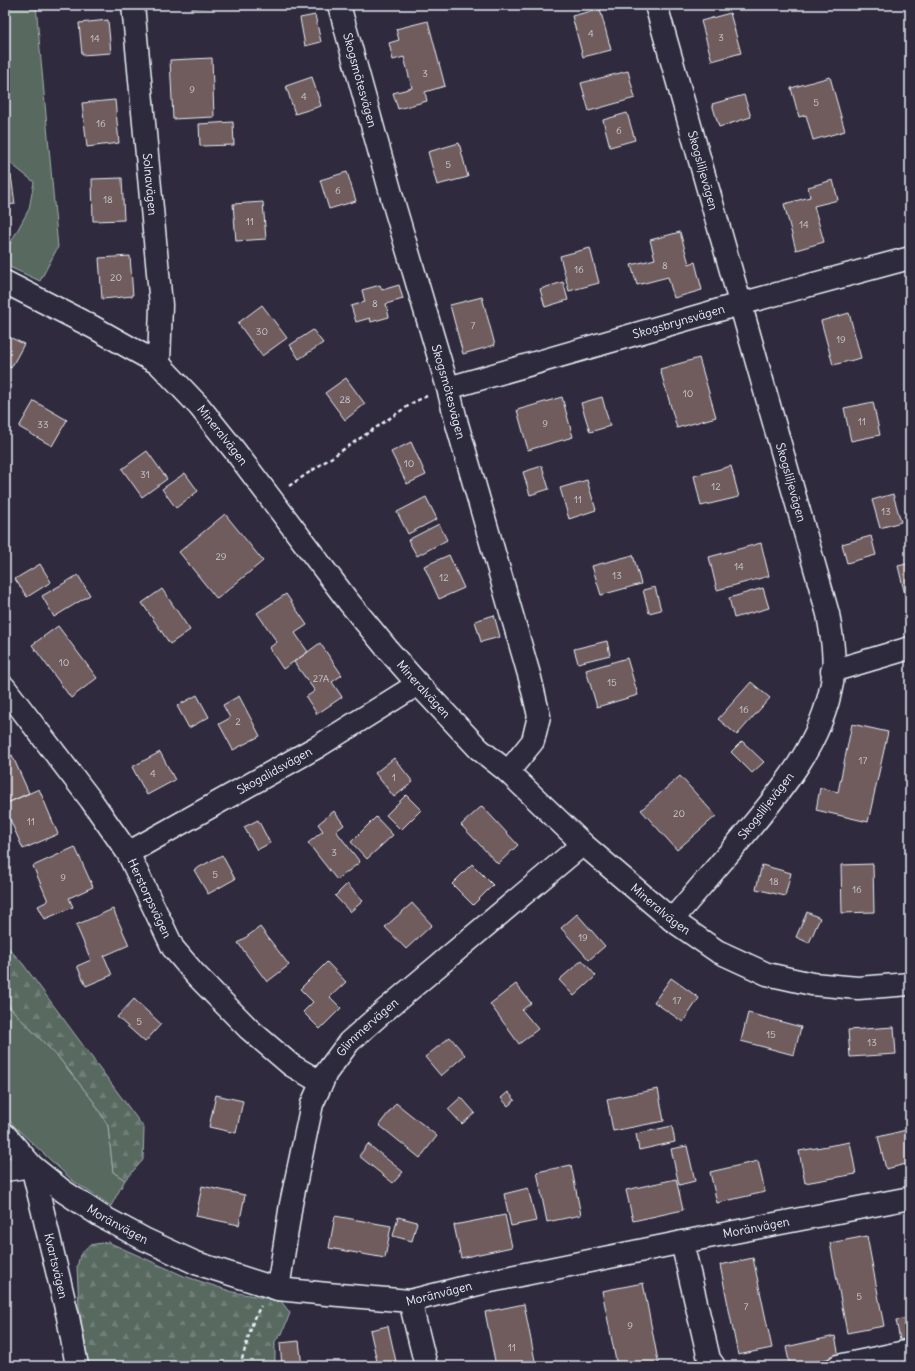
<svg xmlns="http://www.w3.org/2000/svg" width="915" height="1371" viewBox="0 0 915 1371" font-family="Delius,sans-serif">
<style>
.green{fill:#586a61;stroke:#a0aeac}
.forest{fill:url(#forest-firs);stroke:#a0aeac}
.building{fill:#6f5b5d;stroke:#e8f1f8}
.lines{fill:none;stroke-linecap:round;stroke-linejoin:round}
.minor-casing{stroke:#e8f1f8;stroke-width:25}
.path{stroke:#e8f1f8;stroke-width:2.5;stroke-dasharray:4 3;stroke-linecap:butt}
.minor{stroke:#2f2a3d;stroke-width:22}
.labels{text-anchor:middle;stroke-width:3.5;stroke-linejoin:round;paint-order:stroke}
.number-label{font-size:10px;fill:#caccd1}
.street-label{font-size:12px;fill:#e8f1f8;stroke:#2f2a3d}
</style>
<defs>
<pattern id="forest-firs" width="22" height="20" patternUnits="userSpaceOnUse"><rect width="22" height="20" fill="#586a61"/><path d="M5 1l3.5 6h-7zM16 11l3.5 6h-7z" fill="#708078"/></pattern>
</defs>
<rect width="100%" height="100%" fill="#2f2a3d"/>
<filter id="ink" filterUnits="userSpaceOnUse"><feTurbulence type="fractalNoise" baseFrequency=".025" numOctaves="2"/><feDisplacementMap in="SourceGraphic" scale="8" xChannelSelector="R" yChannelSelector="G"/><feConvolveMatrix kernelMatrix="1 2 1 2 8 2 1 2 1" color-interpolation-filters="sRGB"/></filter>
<g filter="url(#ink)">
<!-- green -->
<path class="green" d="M 5,5 L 36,5 L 58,247 L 40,281 L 5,265 L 5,253 L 29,209 L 34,182 L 5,159 Z
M 5,1000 L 15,1013 L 59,1058 L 94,1102 L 108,1126 L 113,1172 L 125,1180 L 111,1206 L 73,1181 L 15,1127 L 5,1115 Z"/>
<!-- forest -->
<path class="forest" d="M 5,944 L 23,964 L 144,1128 L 143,1160 L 125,1180 L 113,1172 L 108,1126 L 94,1102 L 59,1058 L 15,1013 L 5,1000 Z
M 108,1242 L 184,1276 L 233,1292 L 281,1301 L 290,1313 L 282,1334 L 275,1341 L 275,1366 L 89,1366 L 79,1307 L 77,1267 L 80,1255 L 89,1245 Z"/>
<!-- building -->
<path class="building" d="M 192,5 L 220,5 L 220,6 L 192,8 Z
M 600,9 L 611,50 L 583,57 L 572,16 Z
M 730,13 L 741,53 L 712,61 L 701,21 Z
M 315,15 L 321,42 L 305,46 L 300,18 Z
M 108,20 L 111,53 L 82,55 L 79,23 Z
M 428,21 L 445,86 L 425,92 L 427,101 L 398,109 L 393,93 L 412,88 L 404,57 L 393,60 L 389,43 L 399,40 L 396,29 Z
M 212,58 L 214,117 L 173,119 L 170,60 Z
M 628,71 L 635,98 L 589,111 L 581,83 Z
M 312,77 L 321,106 L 295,114 L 286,86 Z
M 830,77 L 845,131 L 813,140 L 806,115 L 799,117 L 791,88 Z
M 744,95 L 751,117 L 719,127 L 712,104 Z
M 115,100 L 119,143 L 87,147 L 82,103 Z
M 627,113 L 635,140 L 610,147 L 603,120 Z
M 233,122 L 234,145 L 200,146 L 199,124 Z
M 459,143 L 468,177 L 437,185 L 428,152 Z
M 347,172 L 356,201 L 329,209 L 320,180 Z
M 11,175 L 15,204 L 5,205 L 5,176 Z
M 122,178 L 124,220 L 93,221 L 92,179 Z
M 833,180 L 838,200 L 814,206 L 824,242 L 796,250 L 784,204 L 810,197 L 808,187 Z
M 263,202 L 266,239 L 236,241 L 233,204 Z
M 680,232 L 689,264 L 695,262 L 702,290 L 674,298 L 668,277 L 637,285 L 631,265 L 655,259 L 650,240 Z
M 590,248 L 599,283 L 569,291 L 560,256 Z
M 130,256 L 133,296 L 102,299 L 99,258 Z
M 563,282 L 568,300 L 545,307 L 540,289 Z
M 380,285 L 382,290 L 399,285 L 403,299 L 386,304 L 389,317 L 371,322 L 370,318 L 356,322 L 351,306 L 365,302 L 362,290 Z
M 482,297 L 495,345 L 463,354 L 450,305 Z
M 262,305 L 287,338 L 262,356 L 238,323 Z
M 849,313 L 861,358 L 833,365 L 821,321 Z
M 313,330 L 323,343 L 299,359 L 290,345 Z
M 5,335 L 24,344 L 11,368 L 5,365 Z
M 699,358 L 716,417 L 677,428 L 660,369 Z
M 346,378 L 365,404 L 345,420 L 325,393 Z
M 562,397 L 573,437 L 528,450 L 517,410 Z
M 602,397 L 610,426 L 590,432 L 581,403 Z
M 34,401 L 67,420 L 52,446 L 19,427 Z
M 873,402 L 880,435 L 851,441 L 844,408 Z
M 411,442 L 426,475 L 407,484 L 391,452 Z
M 147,451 L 167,479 L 142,497 L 122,469 Z
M 542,466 L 549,489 L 530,495 L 523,472 Z
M 731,466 L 739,497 L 701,506 L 694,476 Z
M 185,473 L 198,491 L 176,508 L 162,489 Z
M 587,480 L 596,510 L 569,519 L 560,488 Z
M 893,494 L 901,522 L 880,528 L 872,500 Z
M 426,497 L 437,519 L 408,534 L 397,512 Z
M 225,514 L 263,561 L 217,599 L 179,552 Z
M 439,524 L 447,540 L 417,556 L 408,540 Z
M 871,536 L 876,555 L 847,563 L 842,544 Z
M 761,543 L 769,576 L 717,590 L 709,557 Z
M 449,555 L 464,588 L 439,599 L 424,566 Z
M 633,555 L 641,584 L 601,595 L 592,566 Z
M 910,563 L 910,611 L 909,611 L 898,566 Z
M 40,564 L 51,582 L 27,597 L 15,579 Z
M 78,575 L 90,595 L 54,617 L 42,596 Z
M 655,587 L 661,610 L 649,613 L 643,590 Z
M 763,588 L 769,608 L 734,618 L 729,598 Z
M 162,589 L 190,630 L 170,644 L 142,603 Z
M 286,594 L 307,625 L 295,633 L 308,652 L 283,669 L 269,648 L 277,642 L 257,613 Z
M 494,615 L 500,637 L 481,642 L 475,621 Z
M 58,626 L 97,678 L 71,698 L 32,645 Z
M 607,641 L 610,655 L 578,663 L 574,649 Z
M 320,643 L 342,675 L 332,682 L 342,697 L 317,714 L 306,697 L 315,691 L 294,662 Z
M 627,658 L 638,695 L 597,707 L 586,670 Z
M 751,682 L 770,698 L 737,735 L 718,719 Z
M 197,695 L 209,717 L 189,728 L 177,706 Z
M 239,696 L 260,736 L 233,750 L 219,724 L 230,718 L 223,705 Z
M 852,724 L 888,732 L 868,822 L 816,810 L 820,788 L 838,792 Z
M 742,741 L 764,762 L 752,773 L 731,752 Z
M 160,752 L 175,780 L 147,795 L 132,767 Z
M 12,755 L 29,793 L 5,804 L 5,758 Z
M 394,758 L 413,782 L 394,797 L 375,773 Z
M 680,776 L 716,816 L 677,850 L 641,810 Z
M 39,789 L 58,834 L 23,849 L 5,808 L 5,804 Z
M 406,795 L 421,810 L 401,830 L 386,815 Z
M 482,806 L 518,845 L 498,864 L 461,825 Z
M 334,811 L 344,825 L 336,831 L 360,862 L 337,880 L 308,843 L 323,831 L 318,824 Z
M 376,817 L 393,835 L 367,859 L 351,842 Z
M 258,820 L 270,843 L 257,850 L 244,827 Z
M 75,847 L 93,887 L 69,898 L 73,907 L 45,919 L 38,906 L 48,901 L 33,866 Z
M 222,855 L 235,879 L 208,894 L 194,870 Z
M 472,864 L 493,885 L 473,905 L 452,884 Z
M 873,864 L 874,912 L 842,913 L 841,865 Z
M 762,865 L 791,873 L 785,896 L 756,889 Z
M 347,884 L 363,901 L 350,912 L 335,896 Z
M 412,903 L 432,925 L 406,949 L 385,927 Z
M 113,909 L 129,945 L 104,956 L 112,975 L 86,986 L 77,966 L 91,960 L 76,925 Z
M 807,912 L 820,918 L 809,943 L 796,937 Z
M 577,914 L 605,946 L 589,960 L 561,928 Z
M 260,927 L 289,965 L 267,982 L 238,943 Z
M 582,960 L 596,976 L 574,996 L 559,980 Z
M 327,962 L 346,982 L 330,997 L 341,1008 L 320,1029 L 303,1012 L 313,1002 L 300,989 Z
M 671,978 L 699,998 L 683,1022 L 654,1002 Z
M 516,984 L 531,1003 L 522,1010 L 538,1029 L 519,1044 L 490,1004 Z
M 134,999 L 161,1024 L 145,1042 L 117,1017 Z
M 748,1013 L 801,1027 L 794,1055 L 741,1041 Z
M 894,1027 L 896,1054 L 850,1057 L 848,1030 Z
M 450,1037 L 465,1055 L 441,1076 L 425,1057 Z
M 658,1089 L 664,1121 L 613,1131 L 607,1099 Z
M 508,1092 L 515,1100 L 508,1106 L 501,1098 Z
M 216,1095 L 243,1101 L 236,1133 L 209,1127 Z
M 461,1097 L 475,1113 L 462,1124 L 448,1109 Z
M 396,1103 L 437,1136 L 420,1158 L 379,1125 Z
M 672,1126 L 675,1142 L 639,1150 L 636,1134 Z
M 910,1129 L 910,1163 L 886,1169 L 878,1137 Z
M 850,1142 L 856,1174 L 805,1183 L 799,1151 Z
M 368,1144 L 403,1172 L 393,1183 L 359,1156 Z
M 687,1146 L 695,1181 L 679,1185 L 671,1149 Z
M 758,1161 L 765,1192 L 717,1203 L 710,1172 Z
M 571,1165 L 581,1215 L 547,1222 L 537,1172 Z
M 676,1179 L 683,1210 L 633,1221 L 626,1190 Z
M 202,1186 L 245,1195 L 239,1225 L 196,1216 Z
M 528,1188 L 536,1221 L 511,1226 L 504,1194 Z
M 505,1215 L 512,1247 L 461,1258 L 454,1225 Z
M 335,1216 L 391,1226 L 385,1258 L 329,1248 Z
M 398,1217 L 417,1222 L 412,1241 L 393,1236 Z
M 867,1236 L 884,1326 L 847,1333 L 830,1243 Z
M 753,1258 L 772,1348 L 738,1355 L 720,1265 Z
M 643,1283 L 659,1366 L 617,1366 L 602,1291 Z
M 524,1304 L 536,1366 L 496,1366 L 485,1312 Z
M 910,1318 L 910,1338 L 900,1340 L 896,1320 Z
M 388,1326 L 397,1366 L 378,1366 L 370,1330 Z
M 835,1336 L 839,1356 L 798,1366 L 790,1366 L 786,1347 Z
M 299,1341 L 302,1366 L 282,1366 L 280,1343 Z"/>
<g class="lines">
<!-- minor casing -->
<g class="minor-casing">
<g id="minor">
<path id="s1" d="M 133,5 L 161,305 L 159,364"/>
<path id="s2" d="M 339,5 L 395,208 L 448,388 L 457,424 L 530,678 L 539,716 L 533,741 L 508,772"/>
<path id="s3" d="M 656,5 L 828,614 C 832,637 836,660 832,683 C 821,745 780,792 741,839 C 718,866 695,893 672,920"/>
<path id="s4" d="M 5,282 L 93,327 L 159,364 L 199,406 L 235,451 L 348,601 L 389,651 L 418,684 L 479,749 L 508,772 L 583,844 L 672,920 L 717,951 L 767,974 L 812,984 L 858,988 L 910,984"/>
<path id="s5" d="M 448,388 L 740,304 L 910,258"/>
<path d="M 832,671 L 910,648"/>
<path id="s6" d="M 5,688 L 91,800 L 128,853 L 173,948 L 195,974 L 249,1029 L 291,1065 L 322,1083"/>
<path id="s7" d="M 128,853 L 317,747 L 418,684"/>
<path id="s8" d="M 5,1135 L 32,1166 L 63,1191 L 101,1216 L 144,1239 L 196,1263 L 278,1289 L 327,1294 L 410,1301 L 486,1282 L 703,1238 L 910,1198"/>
<path id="s9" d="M 5,1170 L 32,1166 L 68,1317 L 77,1366"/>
<path d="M 682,1242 L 709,1359 L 714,1366"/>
<path id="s10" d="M 278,1289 L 291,1204 L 312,1104 L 326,1073 L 349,1042 L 383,1012 L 583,844"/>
<path d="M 410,1301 L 426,1366"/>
<path d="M 838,1366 L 910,1351"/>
</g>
</g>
<!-- path -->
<path class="path" d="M 289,486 L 414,402 L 427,396
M 240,1366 L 254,1318 L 261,1306"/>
<!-- minor -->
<use href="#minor" class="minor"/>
</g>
</g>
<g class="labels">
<!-- number labels -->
<g class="number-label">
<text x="591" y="37">4</text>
<text x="721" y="41">3</text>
<text x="95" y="42">14</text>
<text x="425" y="77">3</text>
<text x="192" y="93">9</text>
<text x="304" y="100">4</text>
<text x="816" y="106">5</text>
<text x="101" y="127">16</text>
<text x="619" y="134">6</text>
<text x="448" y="168">5</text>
<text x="338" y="194">6</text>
<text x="108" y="203">18</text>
<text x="250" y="225">11</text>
<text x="804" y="228">14</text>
<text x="665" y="269">8</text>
<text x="579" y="273">16</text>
<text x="116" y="281">20</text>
<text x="375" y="307">8</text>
<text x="473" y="329">7</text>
<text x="262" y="335">30</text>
<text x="841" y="343">19</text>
<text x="688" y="397">10</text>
<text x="345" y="403">28</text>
<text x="862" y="425">11</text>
<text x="545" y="427">9</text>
<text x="43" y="428">33</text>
<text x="409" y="467">10</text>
<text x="145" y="478">31</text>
<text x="716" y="490">12</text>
<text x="578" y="503">11</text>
<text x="886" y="515">13</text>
<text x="221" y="560">29</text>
<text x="739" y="570">14</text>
<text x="617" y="579">13</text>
<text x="444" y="581">12</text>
<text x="64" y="666">10</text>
<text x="321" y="682">27A</text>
<text x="612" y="686">15</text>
<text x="744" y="713">16</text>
<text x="238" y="725">2</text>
<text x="863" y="764">17</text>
<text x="153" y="777">4</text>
<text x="394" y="781">1</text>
<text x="679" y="817">20</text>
<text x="31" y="825">11</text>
<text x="334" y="856">3</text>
<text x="215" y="878">5</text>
<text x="63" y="881">9</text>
<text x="774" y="885">18</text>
<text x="857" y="893">16</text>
<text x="583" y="941">19</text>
<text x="677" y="1004">17</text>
<text x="139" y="1025">5</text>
<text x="771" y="1038">15</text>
<text x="872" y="1046">13</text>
<text x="859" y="1300">5</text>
<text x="746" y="1310">7</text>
<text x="630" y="1329">9</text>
<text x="512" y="1351">11</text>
</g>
<!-- street labels -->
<g class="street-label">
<text dy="4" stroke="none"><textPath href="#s2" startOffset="78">Skogsmötesvägen</textPath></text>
<text dy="4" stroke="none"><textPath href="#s3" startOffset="172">Skogsliljevägen</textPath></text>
<text dy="4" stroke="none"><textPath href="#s1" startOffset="180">Solnavägen</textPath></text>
<text dy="4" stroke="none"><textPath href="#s5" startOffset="240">Skogsbrynsvägen</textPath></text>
<text dy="4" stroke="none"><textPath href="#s2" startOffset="402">Skogsmötesvägen</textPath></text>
<text dy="4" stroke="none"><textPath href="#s4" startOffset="270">Mineralvägen</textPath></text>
<text dy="4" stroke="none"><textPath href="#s3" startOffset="496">Skogsliljevägen</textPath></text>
<text dy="4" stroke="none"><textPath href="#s4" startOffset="594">Mineralvägen</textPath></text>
<text dy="4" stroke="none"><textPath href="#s7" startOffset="168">Skogalidsvägen</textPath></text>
<text transform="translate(766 806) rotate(-52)" y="4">Skogsliljevägen</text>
<text dy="4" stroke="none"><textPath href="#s6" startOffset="256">Herstorpsvägen</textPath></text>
<text dy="4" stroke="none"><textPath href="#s4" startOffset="918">Mineralvägen</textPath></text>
<text dy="4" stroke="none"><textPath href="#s10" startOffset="284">Glimmervägen</textPath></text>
<text dy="4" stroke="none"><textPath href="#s8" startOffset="145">Moränvägen</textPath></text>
<text dy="4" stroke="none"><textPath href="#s8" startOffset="805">Moränvägen</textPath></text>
<text dy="4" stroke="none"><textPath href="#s9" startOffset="130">Kvartsvägen</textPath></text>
<text dy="4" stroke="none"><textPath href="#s8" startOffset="481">Moränvägen</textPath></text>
</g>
</g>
<!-- margin -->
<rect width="915" height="1371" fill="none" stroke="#2f2a3d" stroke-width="20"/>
<rect x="10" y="10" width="895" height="1351" fill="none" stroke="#e8f1f8" stroke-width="1.5" filter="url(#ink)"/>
</svg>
